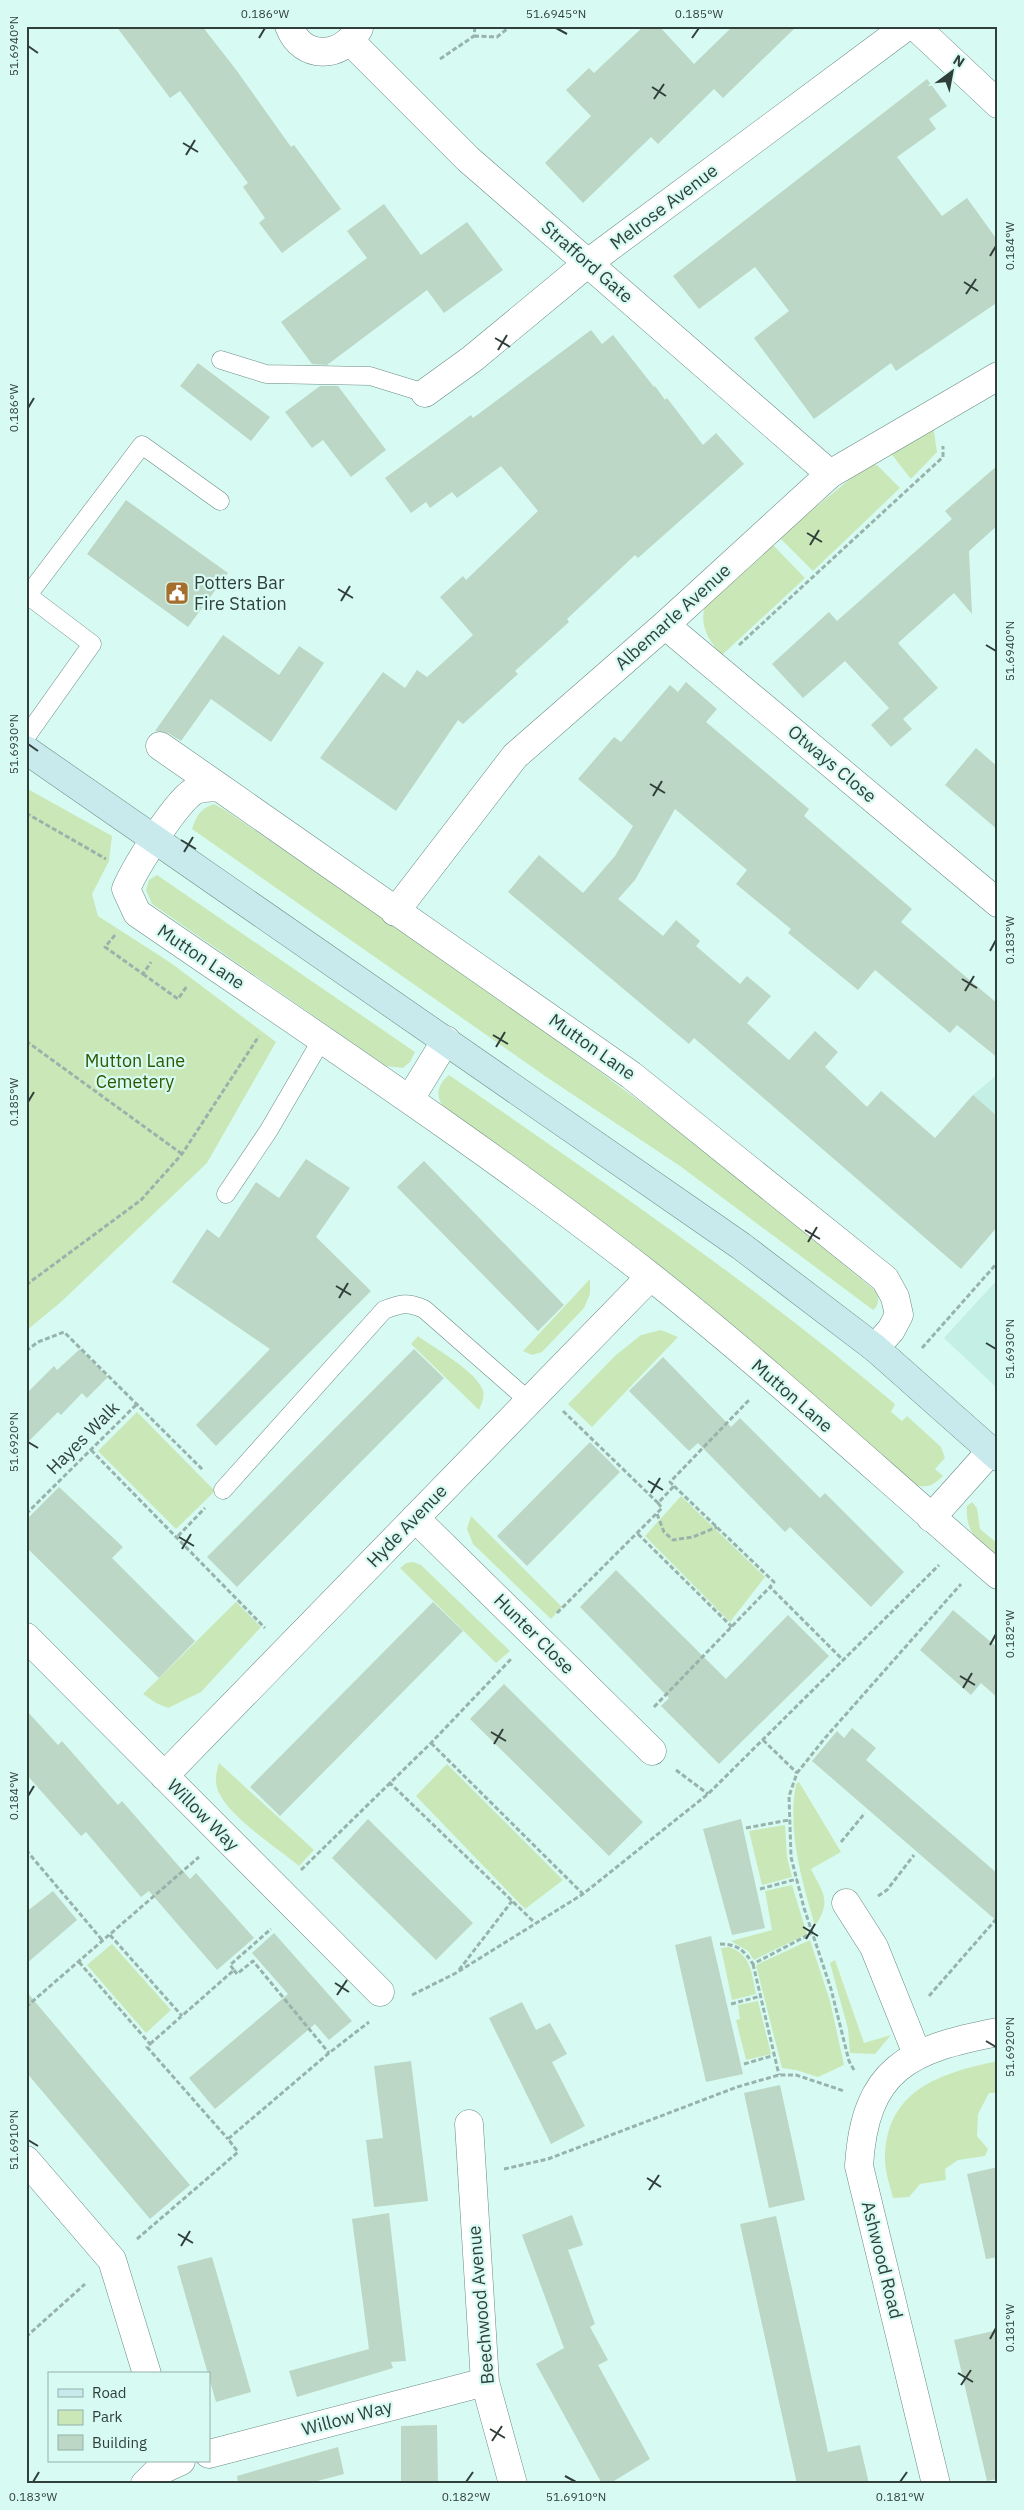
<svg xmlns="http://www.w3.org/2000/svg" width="1024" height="2510" viewBox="0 0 1024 2510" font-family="'IBM Plex Sans',sans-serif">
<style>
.built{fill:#c3efe5}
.green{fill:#cae8b7}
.building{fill:#bcd7c5}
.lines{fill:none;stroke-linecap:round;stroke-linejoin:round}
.lane-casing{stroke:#6a8a83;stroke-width:19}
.street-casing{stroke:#6a8a83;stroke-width:29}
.secondary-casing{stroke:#6a8a83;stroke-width:29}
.path{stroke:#98b3ac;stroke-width:3;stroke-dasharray:5 2.5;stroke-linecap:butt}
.lane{stroke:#fff;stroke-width:18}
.street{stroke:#fff;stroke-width:28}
.secondary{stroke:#c8eaec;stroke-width:28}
.ticks{fill:none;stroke:#313f3b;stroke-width:2}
.labels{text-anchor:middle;stroke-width:4.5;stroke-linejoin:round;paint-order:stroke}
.street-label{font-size:18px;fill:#313f3b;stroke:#d7fbf2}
.poi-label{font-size:18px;fill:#313f3b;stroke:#d7fbf2;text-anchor:start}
.park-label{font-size:18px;fill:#2e5700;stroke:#d7fbf2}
.neatline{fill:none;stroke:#313f3b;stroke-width:2}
.ticks-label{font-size:12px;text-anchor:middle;fill:#313f3b}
</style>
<rect width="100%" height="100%" fill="#d7fbf2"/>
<!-- built -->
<path class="built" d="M 998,1074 L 998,1154 L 954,1117 L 973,1095 Z
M 998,1279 L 998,1389 L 944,1338 Z"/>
<!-- green -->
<path class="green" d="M 933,425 L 937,452 L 911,479 L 889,451 Z
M 871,462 L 878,466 L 900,488 L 813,571 L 779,537 Z
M 772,544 L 805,578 L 722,655 C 708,641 697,622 707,602 C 713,592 759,555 772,544 Z
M 26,788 L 112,836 L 109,861 L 92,894 L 98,916 L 171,963 L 276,1042 L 207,1163 L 61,1302 L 26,1331 Z
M 214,804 L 225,810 C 380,915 535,1021 684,1135 C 750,1185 813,1240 877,1292 C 879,1300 879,1305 873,1310 L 680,1166 L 545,1076 L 192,829 C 197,815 200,809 214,804 Z
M 157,875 L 415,1052 L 410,1062 L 403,1068 L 386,1066 L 152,904 L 146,890 L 149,880 Z
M 449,1075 C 601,1180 754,1284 895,1404 L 891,1412 L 902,1421 L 907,1416 L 941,1447 L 945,1458 L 935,1469 L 943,1476 C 932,1486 927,1489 913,1484 L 444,1108 C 435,1096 437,1085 449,1075 Z
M 590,1279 L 590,1294 L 584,1308 L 542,1352 L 532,1355 L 523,1351 Z
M 661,1330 L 678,1337 L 592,1427 L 568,1404 L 616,1355 L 641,1335 Z
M 418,1336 C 434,1348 478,1372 483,1391 C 485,1398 481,1404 479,1410 L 411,1344 Z
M 137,1412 L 215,1491 L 176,1529 L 98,1451 Z
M 681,1496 L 765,1577 L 730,1622 L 645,1536 Z
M 972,1502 L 977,1508 L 980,1529 L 998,1544 L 998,1557 C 979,1540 965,1535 967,1506 Z
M 471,1516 L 562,1607 L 551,1619 L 473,1544 L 467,1529 Z
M 413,1562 L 421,1565 L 510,1651 L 496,1663 L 400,1568 L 406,1563 Z
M 236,1602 L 261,1627 L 201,1692 L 168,1708 L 156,1703 L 143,1694 Z
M 219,1763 L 314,1850 L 299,1866 C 277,1848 231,1818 219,1793 C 214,1783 216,1773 219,1763 Z
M 447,1764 L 563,1880 L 525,1909 L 416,1796 Z
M 799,1782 L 841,1852 L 811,1869 C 823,1893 832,1901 815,1926 C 802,1881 787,1832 796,1784 Z
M 785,1825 L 787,1857 L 792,1877 L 762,1885 L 749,1831 Z
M 792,1885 L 807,1934 L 754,1960 L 748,1951 L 731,1941 L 772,1930 L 765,1891 Z
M 810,1940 L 830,2001 L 844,2065 L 818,2077 L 796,2070 L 782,2068 L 756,1965 Z
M 112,1944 L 171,2010 L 146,2033 L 87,1965 Z
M 729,1947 C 751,1954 752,1974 756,1994 L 732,2000 L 721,1948 Z
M 835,1960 L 864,2043 L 891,2035 L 875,2054 L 850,2053 L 848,2029 L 830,1963 Z
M 758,2001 L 771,2054 L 746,2060 L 736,2020 L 740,2019 L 738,2005 Z
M 998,2061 L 998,2093 L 989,2093 L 978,2114 L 977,2136 L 988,2149 L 985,2156 L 958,2160 L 945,2169 L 946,2180 L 920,2184 L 909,2197 L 893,2198 C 890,2186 885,2172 885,2160 C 885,2090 940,2073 998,2061 Z"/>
<!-- building -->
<path class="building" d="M 116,26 L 202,26 L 237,71 L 291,147 L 294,145 L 341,209 L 282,253 L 259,223 L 265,218 L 243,187 L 248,183 L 180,91 L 170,98 Z
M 644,26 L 659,26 L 694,64 L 733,26 L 797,26 L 723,98 L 714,89 L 658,144 L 651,137 L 583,203 L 545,163 L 591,116 L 566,90 L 589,68 L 594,73 Z
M 927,79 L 947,106 L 929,119 L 936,129 L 897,157 L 942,216 L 967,198 L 998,241 L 998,302 L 896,371 L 891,363 L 814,419 L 754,338 L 789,311 L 755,267 L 699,309 L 673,276 Z
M 384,204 L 421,255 L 467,222 L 503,270 L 444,313 L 427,290 L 327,365 L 312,364 L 281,322 L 367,258 L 347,231 Z
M 591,330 L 602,344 L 613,335 L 654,387 L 655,386 L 665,400 L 667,398 L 703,445 L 716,433 L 744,464 L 638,558 L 635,555 L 600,588 L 567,619 L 569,622 L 515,671 L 518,674 L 463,724 L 458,720 L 396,811 L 320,758 L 383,672 L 405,688 L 417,670 L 427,677 L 473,635 L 440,597 L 463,576 L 466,580 L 538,511 L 501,466 L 457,498 L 452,492 L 430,508 L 426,502 L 411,513 L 385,478 L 471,415 L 473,418 Z
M 198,363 L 270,417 L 251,441 L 180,386 Z
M 320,386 L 338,386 L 386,450 L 351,477 L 323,440 L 312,448 L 285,412 Z
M 998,465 L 998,525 L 969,551 L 972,614 L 954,593 L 898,643 L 938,688 L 903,719 L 912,729 L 891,747 L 871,725 L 889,708 L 845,661 L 803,698 L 772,664 L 829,612 L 837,621 L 952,519 L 945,511 Z
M 126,500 L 228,573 L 188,627 L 87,554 Z
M 223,635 L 279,675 L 299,646 L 324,663 L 271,742 L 211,699 L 181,741 L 168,733 L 155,731 Z
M 686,682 L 717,709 L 706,722 L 809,809 L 804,816 L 912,909 L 901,922 L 998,1004 L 998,1058 L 957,1025 L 950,1033 L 875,970 L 858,990 L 788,933 L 791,929 L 736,884 L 747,870 L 675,809 L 635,880 L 618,899 L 663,936 L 676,920 L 700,941 L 696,946 L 740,984 L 747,976 L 771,996 L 747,1023 L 789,1060 L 815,1031 L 838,1052 L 825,1067 L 867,1107 L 881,1091 L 935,1138 L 973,1095 L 998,1117 L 998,1226 L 961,1269 L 694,1038 L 689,1044 L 508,892 L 539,855 L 583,893 L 615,856 L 633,826 L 578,779 L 614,737 L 621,742 L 670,685 L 678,692 Z
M 976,748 L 998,767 L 998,830 L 945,785 Z
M 306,1159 L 350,1188 L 316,1237 L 371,1291 L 216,1446 L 196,1425 L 270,1349 L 172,1282 L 207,1229 L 219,1238 L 256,1182 L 279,1198 Z
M 424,1161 L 564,1305 L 538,1331 L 397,1187 Z
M 80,1349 L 108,1377 L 87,1398 L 82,1393 L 61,1415 L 58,1412 L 26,1444 L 26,1394 L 54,1366 L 57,1370 Z
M 414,1349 L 444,1378 L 237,1587 L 207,1557 Z
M 663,1357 L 731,1427 L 740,1418 L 820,1498 L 825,1493 L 904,1572 L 871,1607 L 790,1527 L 785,1532 L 698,1443 L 689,1451 L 629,1391 Z
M 590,1442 L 620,1472 L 527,1566 L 497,1536 Z
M 59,1487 L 123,1547 L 112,1558 L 195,1641 L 159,1678 L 26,1547 L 26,1520 Z
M 616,1570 L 726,1679 L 788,1615 L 829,1656 L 719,1764 L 661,1706 L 669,1698 L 580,1607 Z
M 433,1602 L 463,1631 L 280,1816 L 250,1787 Z
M 953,1610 L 998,1648 L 998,1698 L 981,1683 L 971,1695 L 920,1650 Z
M 504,1684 L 643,1822 L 609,1856 L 470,1719 Z
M 26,1710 L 58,1745 L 62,1741 L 118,1805 L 122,1801 L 190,1879 L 196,1873 L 254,1938 L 217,1970 L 149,1891 L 141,1897 L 86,1832 L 81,1836 L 26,1774 Z
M 852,1728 L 876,1748 L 866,1760 L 998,1874 L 998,1922 L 812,1761 L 837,1731 L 844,1738 Z
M 368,1819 L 473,1923 L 436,1960 L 332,1858 Z
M 741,1819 L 765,1928 L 732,1935 L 703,1829 Z
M 53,1891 L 77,1920 L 26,1964 L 26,1912 Z
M 274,1933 L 352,2021 L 329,2040 L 315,2024 L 215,2109 L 189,2078 L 288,1994 L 252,1953 Z
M 711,1936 L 743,2074 L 706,2082 L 675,1945 Z
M 26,1991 L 190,2185 L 150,2219 L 26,2072 Z
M 522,2002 L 536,2030 L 550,2023 L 567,2054 L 552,2062 L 585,2126 L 551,2144 L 489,2018 Z
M 411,2061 L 428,2201 L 374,2207 L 366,2140 L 383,2138 L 374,2066 Z
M 780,2085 L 805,2200 L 769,2208 L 744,2093 Z
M 998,2167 L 998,2257 L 986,2259 L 967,2174 Z
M 389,2213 L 406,2361 L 391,2362 L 393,2368 L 297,2397 L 289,2371 L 369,2349 L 352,2219 Z
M 572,2215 L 583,2245 L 568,2250 L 595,2324 L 590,2327 L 608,2360 L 598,2365 L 650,2459 L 609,2484 L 602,2484 L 536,2364 L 564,2348 L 522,2235 Z
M 776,2216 L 828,2452 L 860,2445 L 869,2484 L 797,2484 L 740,2224 Z
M 212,2257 L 251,2392 L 216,2402 L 177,2266 Z
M 998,2330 L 998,2479 L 987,2481 L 954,2340 Z
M 437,2425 L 438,2484 L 401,2484 L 401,2426 Z
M 338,2447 L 344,2474 L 306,2484 L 238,2484 L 237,2476 Z"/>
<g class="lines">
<!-- lane casing -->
<g class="lane-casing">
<path id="lane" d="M 221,360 L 266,374 L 370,376 L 425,393
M 26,594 L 92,644 L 26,737
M 28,595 L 142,445 L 220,501
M 226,1194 L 269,1130 L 322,1039
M 223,1490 L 384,1310 C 402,1303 407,1302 424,1309 L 529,1401"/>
</g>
<!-- street casing -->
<g class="street-casing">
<path id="street" d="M 289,26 C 302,61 343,59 359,28
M 915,26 L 998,104
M 351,42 L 468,159 L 830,474
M 425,393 L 472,359 L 588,263 L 907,26
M 665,625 L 998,903
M 160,746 L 219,787
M 395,912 L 515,756 L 665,625 L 830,474 L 998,376
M 410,1099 L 446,1040
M 875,1348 L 891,1330 L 899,1315 L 895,1297 L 885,1279 L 631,1075 L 219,787 C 213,788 203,787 196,790 C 178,797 134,870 126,889 L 137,913 C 310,1032 485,1147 650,1276 C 770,1371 882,1475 998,1575
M 415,1518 L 652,1751
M 931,1518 L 991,1451
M 26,1637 L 380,1992
M 164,1776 L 650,1277
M 846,1903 L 874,1947 L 917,2054
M 469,2124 L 485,2382 L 513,2484
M 26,2160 L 112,2260 L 147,2374
M 209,2454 L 485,2382
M 145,2484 L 157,2472 L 181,2461
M 936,2484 L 859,2166 C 865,2068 909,2049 998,2032"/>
</g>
<!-- secondary casing -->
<g class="secondary-casing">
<path id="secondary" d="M 26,750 L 741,1246 L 875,1348 L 998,1457"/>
</g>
<!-- path -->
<path class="path" d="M 474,36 L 497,37 L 507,29
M 440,59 L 474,36 L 475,26
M 739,645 L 943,457 L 943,446
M 26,813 L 106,859
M 115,935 L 105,947 L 143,974 L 151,962
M 143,974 L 178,999 L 187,986
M 26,1041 L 182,1154
M 26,1285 L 141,1200 L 182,1154 L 259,1036
M 922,1348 L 998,1262
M 26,1351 L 38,1342 L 64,1332 L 203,1470
M 563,1411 L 658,1503
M 91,1450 L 265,1628
M 674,1486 L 774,1582 L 770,1587 L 844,1661
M 26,1514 L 138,1403
M 657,1514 L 664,1532 L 673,1540 L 693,1537 L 717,1527
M 638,1534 L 732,1627
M 178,1536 L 205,1508
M 557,1613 L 662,1508 L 658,1503 L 674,1486 L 670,1482 L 749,1400
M 654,1707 L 770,1587
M 763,1740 L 797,1773
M 431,1743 L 583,1894
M 676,1770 L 708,1794
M 389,1782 L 535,1923
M 746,1828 L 789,1820
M 841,1842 L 865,1813
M 26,1850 L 103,1941
M 301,1870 L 431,1743 L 512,1658
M 760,1889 L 797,1879
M 878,1896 L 887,1890 L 914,1855
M 110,1935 L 182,2016
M 720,1944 C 737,1944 744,1950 753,1964 L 812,1933
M 79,1962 L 150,2044 L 147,2047 L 228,2139
M 753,1964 L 779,2075
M 234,1970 L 237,1974 L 253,1961 L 329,2053
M 459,1970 L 512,1901
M 412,1995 L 456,1973 L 583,1894 L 708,1794 L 939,1565
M 929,1996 L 998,1917
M 731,2004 L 761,1996
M 26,2007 L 199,1857
M 150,2044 L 234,1970 L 230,1965 L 271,1929
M 744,2064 L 775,2055
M 854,2070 L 849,2061 L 831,1989 L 804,1908 L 791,1857 L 789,1796 L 797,1773 L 825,1738 L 961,1584
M 504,2169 L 548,2159 L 737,2087 L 779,2075 L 796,2075 L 844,2091
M 137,2239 L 238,2152 L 228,2139 L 329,2053 L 369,2022
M 26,2337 L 85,2284"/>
<!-- lane -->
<use href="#lane" class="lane"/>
<!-- street -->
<use href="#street" class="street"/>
<!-- secondary -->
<use href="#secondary" class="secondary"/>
</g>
<!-- ticks -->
<path class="ticks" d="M 556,28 L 567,34M 259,38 L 265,28M 692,38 L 699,28M 28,46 L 38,53M 652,87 L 666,96M 654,99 L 664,84M 183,143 L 198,152M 186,155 L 195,140M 990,256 L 996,246M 964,282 L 978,291M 966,294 L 976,279M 495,338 L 510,347M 498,350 L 507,335M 28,408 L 34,398M 807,533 L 822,542M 810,545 L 819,530M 338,589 L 353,598M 341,601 L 350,586M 986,645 L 996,651M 28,744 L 38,751M 650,784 L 665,793M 653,796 L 662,781M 181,840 L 196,849M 184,852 L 193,837M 990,951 L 996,940M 962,979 L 977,988M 965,991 L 974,976M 493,1035 L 508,1044M 496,1047 L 505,1032M 28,1102 L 34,1092M 805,1230 L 820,1239M 808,1242 L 817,1227M 336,1286 L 351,1295M 339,1298 L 348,1283M 986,1343 L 996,1349M 28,1442 L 38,1448M 648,1481 L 663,1490M 651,1493 L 660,1478M 179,1537 L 194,1546M 182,1549 L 191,1534M 990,1645 L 996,1634M 960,1676 L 975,1685M 963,1688 L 972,1673M 491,1732 L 506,1741M 494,1744 L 503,1729M 28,1796 L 34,1786M 803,1927 L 818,1936M 806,1939 L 815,1924M 335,1983 L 349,1992M 337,1995 L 347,1980M 986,2041 L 996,2047M 28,2140 L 38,2146M 647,2178 L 661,2187M 649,2190 L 659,2175M 178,2234 L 193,2243M 181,2246 L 190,2231M 990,2339 L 996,2328M 958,2373 L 973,2382M 961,2385 L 971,2370M 490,2429 L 505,2438M 492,2441 L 502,2426M 565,2476 L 576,2482M 33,2482 L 39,2472M 466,2482 L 473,2472M 900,2482 L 907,2472"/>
<!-- icons -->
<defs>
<g id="civic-square" transform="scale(1.25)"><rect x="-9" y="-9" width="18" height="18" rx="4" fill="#a66d2c" stroke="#d7fbf2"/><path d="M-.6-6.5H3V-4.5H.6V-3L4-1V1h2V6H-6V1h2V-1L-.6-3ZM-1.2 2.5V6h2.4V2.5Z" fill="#fff"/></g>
</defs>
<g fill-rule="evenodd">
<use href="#civic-square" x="177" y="593"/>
</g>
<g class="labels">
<!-- street labels -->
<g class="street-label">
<text transform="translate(664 207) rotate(-37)" y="6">Melrose Avenue</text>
<text transform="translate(587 262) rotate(41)" y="6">Strafford Gate</text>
<text transform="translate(673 617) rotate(-42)" y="6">Albemarle Avenue</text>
<text transform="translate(832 764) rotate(40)" y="6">Otways Close</text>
<text transform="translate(201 957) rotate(34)" y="6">Mutton Lane</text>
<text transform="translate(592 1047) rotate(35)" y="6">Mutton Lane</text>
<text transform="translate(792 1396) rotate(41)" y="6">Mutton Lane</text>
<text transform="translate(83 1438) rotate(-45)" y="6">Hayes Walk</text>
<text transform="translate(407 1526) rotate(-46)" y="6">Hyde Avenue</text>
<text transform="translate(534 1634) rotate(45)" y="6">Hunter Close</text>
<text transform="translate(203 1815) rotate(45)" y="6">Willow Way</text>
<text transform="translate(882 2260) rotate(76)" y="6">Ashwood Road</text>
<text transform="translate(481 2305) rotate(-95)" y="6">Beechwood Avenue</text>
<text transform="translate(347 2418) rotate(-15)" y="6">Willow Way</text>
</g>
<!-- poi labels -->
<g class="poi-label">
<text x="194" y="589">Potters Bar<tspan x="194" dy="21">Fire Station</tspan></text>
</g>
<!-- park labels -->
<g class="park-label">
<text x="135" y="1067">Mutton Lane<tspan x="135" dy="21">Cemetery</tspan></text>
</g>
</g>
<!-- border -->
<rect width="1024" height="2510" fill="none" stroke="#d7fbf2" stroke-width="55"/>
<!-- legend -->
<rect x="48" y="2372" width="162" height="90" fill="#d7fbf2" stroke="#95b0a9"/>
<rect x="58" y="2389" width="25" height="8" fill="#c8eaec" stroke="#95b0a9"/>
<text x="92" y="2398" font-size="15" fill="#313f3b">Road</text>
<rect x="58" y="2410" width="25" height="15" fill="#cae8b7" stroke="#95b0a9"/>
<text x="92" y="2422" font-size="15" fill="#313f3b">Park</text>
<rect x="58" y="2435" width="25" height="15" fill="#bcd7c5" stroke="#95b0a9"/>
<text x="92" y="2448" font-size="15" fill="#313f3b">Building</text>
<!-- north arrow -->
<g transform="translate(952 72) rotate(32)" stroke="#d7fbf2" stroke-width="4" paint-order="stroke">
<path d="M0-4L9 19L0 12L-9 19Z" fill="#313f3b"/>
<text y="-8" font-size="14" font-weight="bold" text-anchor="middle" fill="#313f3b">N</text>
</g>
<rect x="28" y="28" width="968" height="2454" class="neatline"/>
<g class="ticks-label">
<text x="265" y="18">0.186°W</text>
<text x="556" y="18">51.6945°N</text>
<text x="699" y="18">0.185°W</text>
<text transform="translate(14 46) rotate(-90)" y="4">51.6940°N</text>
<text transform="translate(1010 246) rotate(-90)" y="4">0.184°W</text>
<text transform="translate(14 408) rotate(-90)" y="4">0.186°W</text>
<text transform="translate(1010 651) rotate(-90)" y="4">51.6940°N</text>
<text transform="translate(14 744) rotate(-90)" y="4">51.6930°N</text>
<text transform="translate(1010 940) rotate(-90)" y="4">0.183°W</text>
<text transform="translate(14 1102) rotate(-90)" y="4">0.185°W</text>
<text transform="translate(1010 1349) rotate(-90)" y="4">51.6930°N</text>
<text transform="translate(14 1442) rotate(-90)" y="4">51.6920°N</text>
<text transform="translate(1010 1634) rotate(-90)" y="4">0.182°W</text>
<text transform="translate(14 1796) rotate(-90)" y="4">0.184°W</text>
<text transform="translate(1010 2047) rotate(-90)" y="4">51.6920°N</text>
<text transform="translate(14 2140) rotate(-90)" y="4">51.6910°N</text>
<text transform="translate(1010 2328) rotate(-90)" y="4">0.181°W</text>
<text x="33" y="2501">0.183°W</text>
<text x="466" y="2501">0.182°W</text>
<text x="576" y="2501">51.6910°N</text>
<text x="900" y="2501">0.181°W</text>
</g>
</svg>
